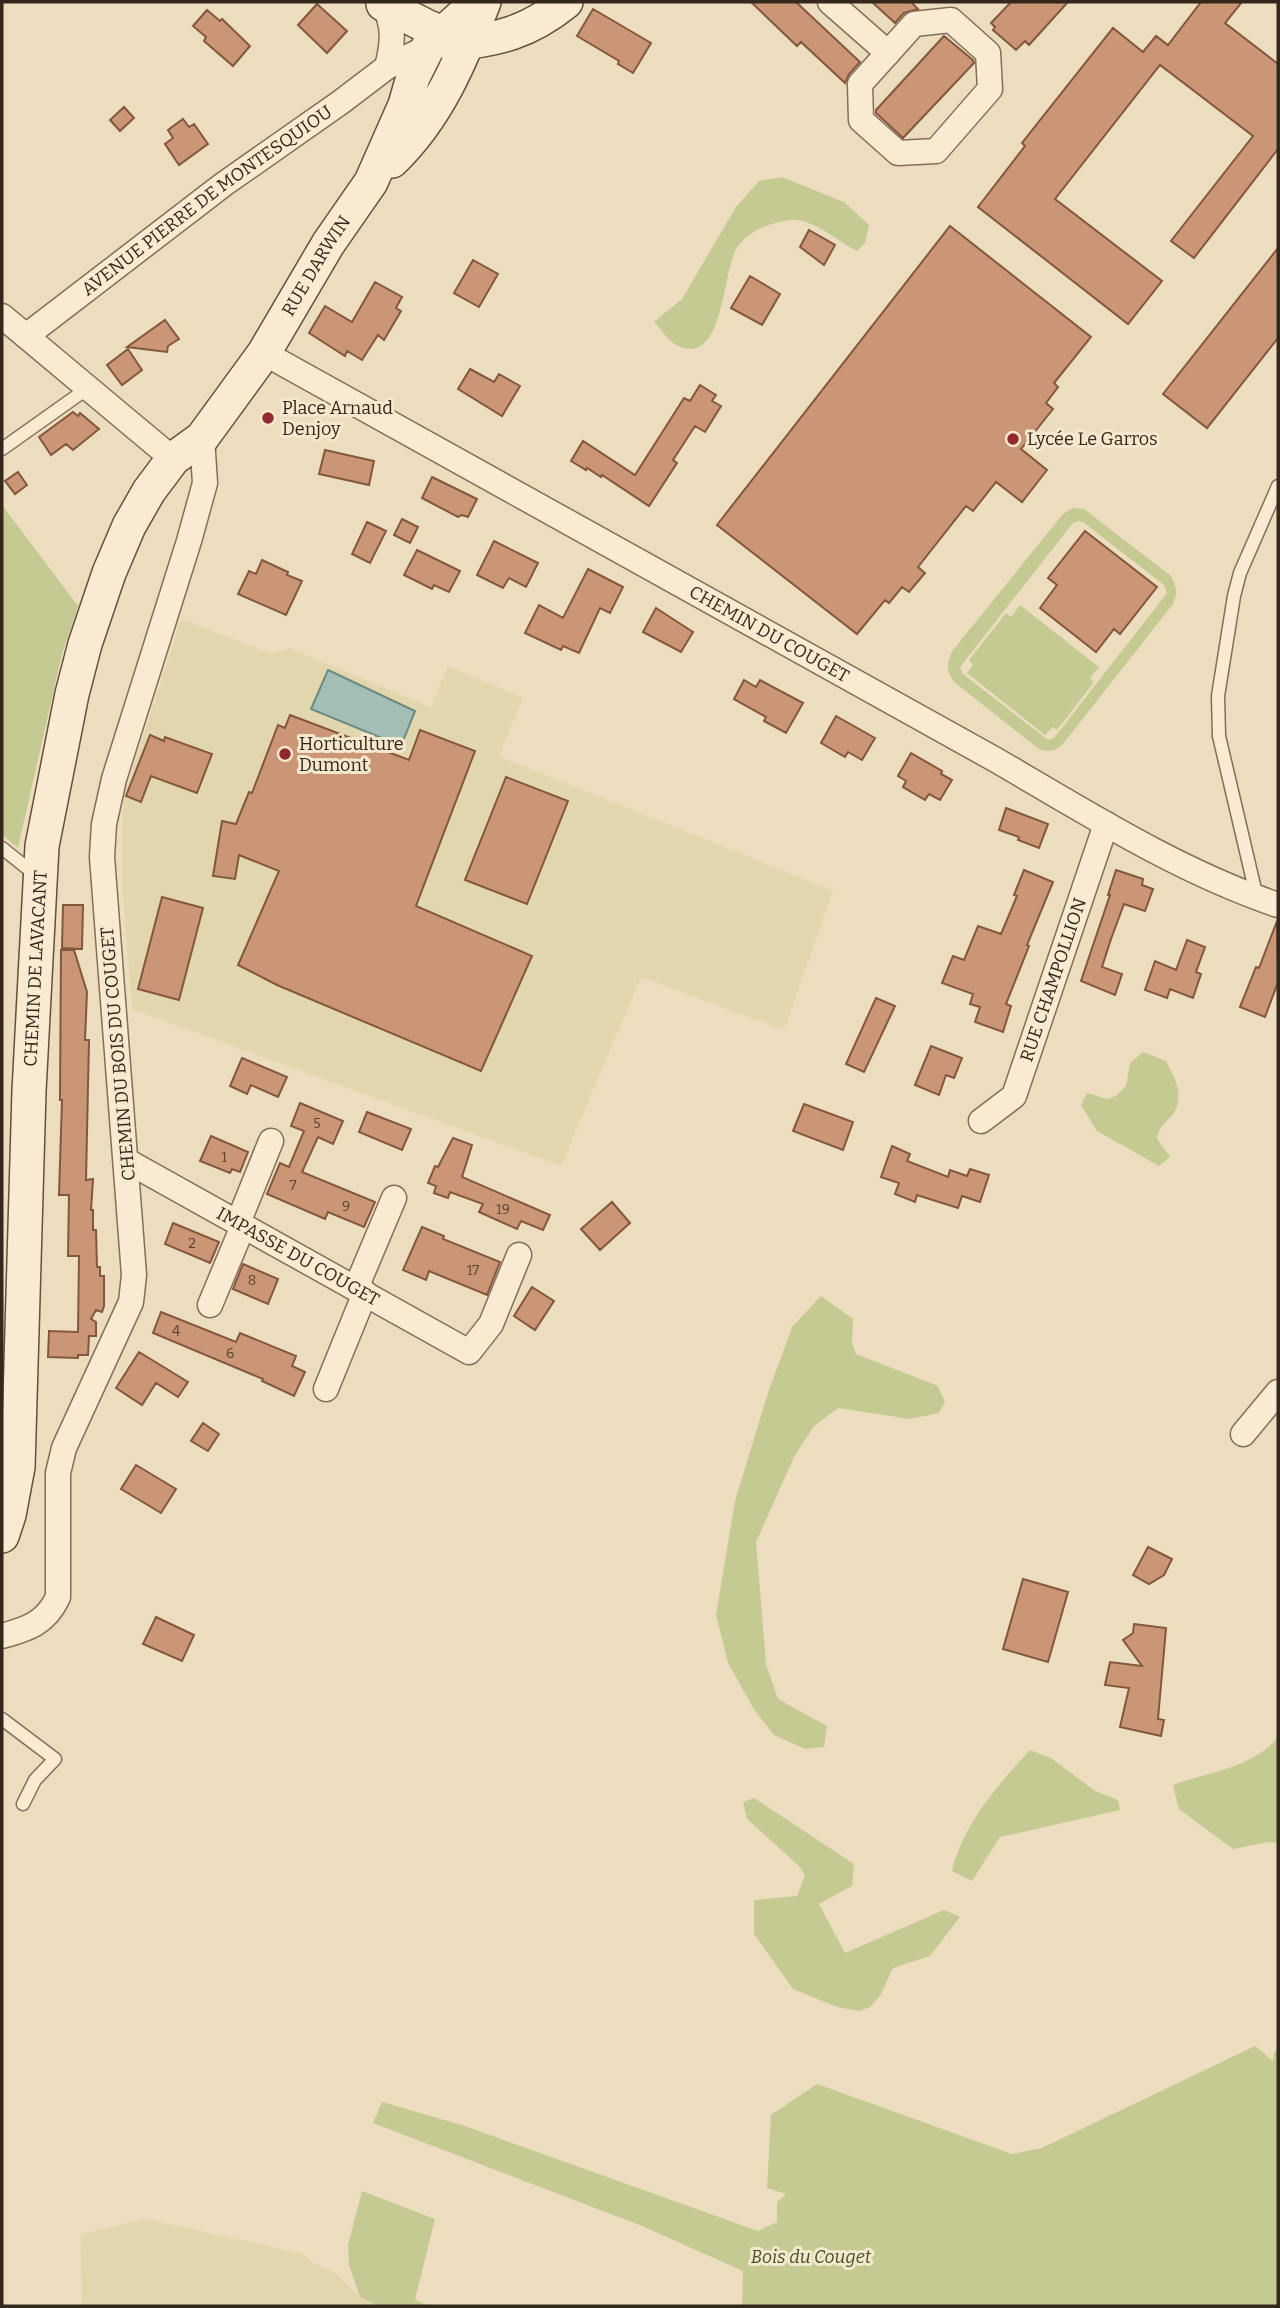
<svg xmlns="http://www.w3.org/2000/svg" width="1280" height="2308" viewBox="0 0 1280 2308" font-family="Bitter,serif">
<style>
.farmland{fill:#e2d7ac}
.green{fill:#c5ca93;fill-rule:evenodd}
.water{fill:#a2beb5;stroke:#6a8b82;stroke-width:2}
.building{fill:#ca9675;stroke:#83573e;stroke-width:2}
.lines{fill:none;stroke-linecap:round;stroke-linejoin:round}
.lane-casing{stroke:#846e58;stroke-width:15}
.street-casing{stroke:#846e58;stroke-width:27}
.secondary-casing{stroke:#664f3b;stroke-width:36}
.lane{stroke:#f8ebd2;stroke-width:12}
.street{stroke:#f8ebd2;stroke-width:24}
.secondary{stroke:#f8ebd2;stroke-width:33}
.poi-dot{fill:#92292e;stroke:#f4e8ce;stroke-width:2.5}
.labels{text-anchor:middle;stroke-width:6;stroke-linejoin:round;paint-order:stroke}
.number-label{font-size:14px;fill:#5a4332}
.street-label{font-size:18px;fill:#34271c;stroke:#f4e8ce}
.poi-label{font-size:18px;fill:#34271c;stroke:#f4e8ce;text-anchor:start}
.park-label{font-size:18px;font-style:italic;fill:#465023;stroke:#f4e8ce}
</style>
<rect width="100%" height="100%" fill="#ecddbf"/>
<!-- farmland -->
<path class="farmland" d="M 181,619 L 272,654 L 289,648 L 431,707 L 448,666 L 523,698 L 499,756 L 833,891 L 784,1030 L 641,977 L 561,1166 L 132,1009 L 122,884 L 123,800 Z
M 146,2219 L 301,2253 L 315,2264 L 334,2272 L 360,2297 L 378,2306 L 82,2306 L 80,2234 Z"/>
<!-- green -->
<path class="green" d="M 782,177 L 844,202 L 869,225 L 865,243 L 857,251 C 841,243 824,228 806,222 C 794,218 781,221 769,225 C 756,230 747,234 738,246 C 722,267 725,370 677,345 C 668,341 661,329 654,322 L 682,299 L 736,207 L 759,181 Z
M 2,505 L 78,606 L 62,654 L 18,848 L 2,835 Z
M 1072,508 L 1084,509 L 1171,576 C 1177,587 1178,593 1173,604 L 1063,744 C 1055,752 1049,752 1039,749 L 954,682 C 946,671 946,663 953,650 L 1063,514 ZM 1078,521 L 1083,522 L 1164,585 L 1167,593 L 1054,738 L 1048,740 L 963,674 L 960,667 L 1073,523 Z
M 1020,605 L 1099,667 L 1090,678 L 1094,682 L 1057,730 L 1053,727 L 1045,735 L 967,673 L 973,665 L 969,660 L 1006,613 L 1011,617 Z
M 1143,1052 L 1166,1061 C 1174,1077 1184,1093 1175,1111 C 1168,1123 1160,1122 1157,1139 L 1170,1157 L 1159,1166 L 1097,1131 L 1081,1105 L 1087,1093 L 1107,1099 L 1116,1096 L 1126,1086 L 1130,1063 Z
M 821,1296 L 853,1319 L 852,1344 L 856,1354 L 938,1386 L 945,1402 L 939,1413 L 910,1419 L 838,1408 L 814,1426 L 795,1455 L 756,1542 L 766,1664 L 778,1699 L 827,1726 L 824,1747 L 805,1749 L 774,1735 L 755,1711 L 728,1663 L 716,1615 L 735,1501 L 768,1393 L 792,1327 Z
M 1278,1737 L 1278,1843 L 1268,1842 L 1233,1849 L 1179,1809 L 1173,1785 C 1207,1772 1254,1768 1278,1737 Z
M 1030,1750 L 1051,1758 L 1095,1791 L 1118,1800 L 1120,1810 L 1000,1837 L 972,1881 L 952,1871 C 963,1824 998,1785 1030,1750 Z
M 754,1798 L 854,1864 L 852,1886 L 819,1904 L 845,1953 L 944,1910 L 960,1917 L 930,1956 L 893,1968 L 880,1996 L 870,2007 L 859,2011 L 837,2007 L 793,1989 L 754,1934 L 754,1900 L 797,1896 L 805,1876 L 800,1867 L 747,1819 L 743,1802 Z
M 1255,2046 L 1273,2061 L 1274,2052 L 1278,2048 L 1278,2306 L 742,2306 L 743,2271 L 642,2226 L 373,2123 L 382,2102 L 465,2126 L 758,2231 L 777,2222 L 777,2202 L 786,2194 L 767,2188 L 771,2115 L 817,2084 L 1012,2154 L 1042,2148 Z
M 362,2191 L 435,2219 L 415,2300 L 428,2306 L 378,2306 L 360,2297 L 349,2265 L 348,2245 Z"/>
<!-- water -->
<path class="water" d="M 328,670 L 415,711 L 401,746 L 311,709 Z"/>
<!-- building -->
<path class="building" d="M 751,2 L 796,2 L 860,62 L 849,74 L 845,83 L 801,42 L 797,46 Z
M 872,2 L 911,2 L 918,9 L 904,13 L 895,23 Z
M 1011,2 L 1068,2 L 1029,45 L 1025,41 L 1016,50 L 993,30 L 995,27 L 991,23 Z
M 1201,2 L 1242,2 L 1225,23 L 1278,64 L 1278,149 L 1194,258 L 1171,241 L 1253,136 L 1160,65 L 1055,199 L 1162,281 L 1128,324 L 978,207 L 1025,146 L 1022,143 L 1113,28 L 1143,52 L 1156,36 L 1168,45 Z
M 317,4 L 347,31 L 327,53 L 298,25 Z
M 593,9 L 651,43 L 633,73 L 618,64 L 619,61 L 577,36 Z
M 207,10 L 220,21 L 222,19 L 250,46 L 233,66 L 204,41 L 206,37 L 193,26 Z
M 944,36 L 973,60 L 974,63 L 903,138 L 876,113 L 876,110 Z
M 124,107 L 134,118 L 120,131 L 110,120 Z
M 183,119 L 189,127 L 194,124 L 208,144 L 179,165 L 165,144 L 173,138 L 168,130 Z
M 950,226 L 1091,337 L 1054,383 L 1058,387 L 1046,403 L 1053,409 L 1021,449 L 1047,470 L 1022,502 L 996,482 L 973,511 L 966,506 L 918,567 L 925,573 L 909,592 L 902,587 L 889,603 L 885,600 L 857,634 L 717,525 Z
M 809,230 L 835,245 L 824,265 L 800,247 Z
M 1278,248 L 1278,338 L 1207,428 L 1163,394 Z
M 473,260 L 498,274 L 479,307 L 454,293 Z
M 750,276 L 780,294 L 762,325 L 731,308 Z
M 375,282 L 402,297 L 396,308 L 401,311 L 384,340 L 378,335 L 362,360 L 347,351 L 345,356 L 309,333 L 325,306 L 352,322 Z
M 165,320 L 179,339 L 168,346 L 167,352 L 127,347 Z
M 128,349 L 142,370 L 122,385 L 107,365 Z
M 470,369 L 494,382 L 499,374 L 520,386 L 502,416 L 458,389 Z
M 700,385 L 716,395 L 712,401 L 721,406 L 705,432 L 695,426 L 673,460 L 677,463 L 649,506 L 602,475 L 601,477 L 587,468 L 586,470 L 571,461 L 583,441 L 635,475 L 684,398 L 690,401 Z
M 73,412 L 78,416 L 80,413 L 99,429 L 73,450 L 66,444 L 51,455 L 39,437 Z
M 325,450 L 374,461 L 369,485 L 319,474 Z
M 18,472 L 27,485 L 15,494 L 5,481 Z
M 432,477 L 477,499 L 468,517 L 462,515 L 458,517 L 422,498 Z
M 402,519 L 418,527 L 410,543 L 394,535 Z
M 367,522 L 386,531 L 370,563 L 352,554 Z
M 1085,531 L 1157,587 L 1120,634 L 1114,629 L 1096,652 L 1040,608 L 1057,585 L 1048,578 Z
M 494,541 L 538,563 L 526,587 L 509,578 L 503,588 L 477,575 Z
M 417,550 L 460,571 L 449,592 L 434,585 L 432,589 L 404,575 Z
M 262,560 L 288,572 L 287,575 L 302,581 L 286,615 L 238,594 L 249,571 L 256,574 Z
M 588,569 L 623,587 L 610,613 L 600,608 L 579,653 L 563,646 L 561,650 L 525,633 L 539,605 L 563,618 Z
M 656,608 L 693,632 L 681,652 L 643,632 Z
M 744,680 L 756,687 L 760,680 L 803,703 L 786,733 L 764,721 L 766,717 L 734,699 Z
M 290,715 L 409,760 L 420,730 L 475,751 L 416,906 L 532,956 L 481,1071 L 277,985 L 238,965 L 279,871 L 239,855 L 235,879 L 213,876 L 222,821 L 236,824 L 249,792 L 252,793 L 278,725 L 285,728 Z
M 836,716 L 875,738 L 862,760 L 848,752 L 845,757 L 821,743 Z
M 150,735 L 164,741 L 165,737 L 212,754 L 197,793 L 151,776 L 141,802 L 126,796 Z
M 911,753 L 942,771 L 941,774 L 952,780 L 940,800 L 929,794 L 925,800 L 903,787 L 906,781 L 898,776 Z
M 506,777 L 568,801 L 527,904 L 465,880 Z
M 1006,808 L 1048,824 L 1039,848 L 1018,840 L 1019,837 L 999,830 Z
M 1024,870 L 1053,882 L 1027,945 L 1029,946 L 1006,1004 L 1011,1006 L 1003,1032 L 975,1022 L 980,1007 L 970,1004 L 973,994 L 942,983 L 953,956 L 964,960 L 978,926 L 1001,934 L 1017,896 L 1014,895 Z
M 1116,870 L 1143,879 L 1142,885 L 1153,889 L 1145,911 L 1124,904 L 1111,939 L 1102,967 L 1122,974 L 1115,995 L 1081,981 L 1110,895 L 1108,895 Z
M 162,897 L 203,908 L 179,1000 L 138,989 Z
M 63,905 L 83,905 L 82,949 L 62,948 Z
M 1277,921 L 1278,982 L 1265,1017 L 1240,1007 L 1256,967 L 1259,968 Z
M 1187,940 L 1205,947 L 1196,972 L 1201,974 L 1193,998 L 1170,989 L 1167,998 L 1145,990 L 1155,961 L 1176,970 Z
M 61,950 L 74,950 L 87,992 L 85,1040 L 89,1040 L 86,1180 L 93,1179 L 91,1210 L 93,1210 L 93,1230 L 96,1230 L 97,1267 L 100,1267 L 100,1276 L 104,1276 L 104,1306 L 102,1312 L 96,1310 L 91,1319 L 96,1322 L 96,1336 L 89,1336 L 88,1355 L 78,1355 L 78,1358 L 48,1357 L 49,1331 L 78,1332 L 79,1256 L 68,1256 L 69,1195 L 59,1195 L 62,1100 L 60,1100 Z
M 876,998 L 895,1006 L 864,1072 L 846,1064 Z
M 931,1046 L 962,1058 L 954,1078 L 946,1075 L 939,1095 L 915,1085 Z
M 242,1058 L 287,1077 L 278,1097 L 251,1085 L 247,1094 L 230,1086 Z
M 300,1103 L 343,1121 L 333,1144 L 318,1137 L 302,1172 L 375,1202 L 364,1227 L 328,1212 L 325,1219 L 267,1194 L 280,1163 L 289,1167 L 304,1131 L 291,1126 Z
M 804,1104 L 853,1122 L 843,1150 L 793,1131 Z
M 367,1112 L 411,1129 L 402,1150 L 359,1132 Z
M 211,1136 L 248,1152 L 240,1172 L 232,1169 L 230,1173 L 200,1161 Z
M 453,1138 L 472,1145 L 462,1177 L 550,1215 L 543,1230 L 521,1221 L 517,1229 L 479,1212 L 483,1204 L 450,1192 L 448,1198 L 434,1193 L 436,1186 L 428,1183 L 435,1166 L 438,1167 Z
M 892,1146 L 910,1154 L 907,1161 L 948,1177 L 950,1170 L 967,1176 L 970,1169 L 989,1175 L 980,1202 L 962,1196 L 958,1208 L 917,1195 L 915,1202 L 895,1194 L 899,1183 L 881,1177 Z
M 612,1202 L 630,1223 L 600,1250 L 581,1229 Z
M 173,1223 L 219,1242 L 210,1263 L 165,1244 Z
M 422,1227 L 444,1236 L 443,1239 L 500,1262 L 487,1295 L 429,1271 L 426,1280 L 403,1270 Z
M 243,1264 L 278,1279 L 268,1304 L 233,1289 Z
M 532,1287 L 554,1301 L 535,1330 L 514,1316 Z
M 161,1312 L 236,1342 L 240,1333 L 296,1356 L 292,1366 L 305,1372 L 294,1396 L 262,1381 L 263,1379 L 153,1333 Z
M 139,1352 L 188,1382 L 178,1397 L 156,1383 L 142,1405 L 116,1388 Z
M 203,1423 L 219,1434 L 208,1451 L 191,1441 Z
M 136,1465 L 176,1489 L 161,1513 L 121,1489 Z
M 1148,1547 L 1172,1559 L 1164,1575 L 1149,1584 L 1133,1575 Z
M 1023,1579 L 1068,1592 L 1048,1662 L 1003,1649 Z
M 156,1617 L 194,1635 L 182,1661 L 143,1644 Z
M 1134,1624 L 1166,1628 L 1158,1719 L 1164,1720 L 1161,1736 L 1120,1727 L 1129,1688 L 1105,1685 L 1110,1662 L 1142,1666 L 1123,1640 L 1133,1633 Z"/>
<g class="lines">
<!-- lane casing -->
<g class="lane-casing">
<path id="lane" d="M 2,449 L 88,388
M 2,848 L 37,876
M 1257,898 L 1219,736 L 1218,696 L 1234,596 L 1240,573 L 1278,486
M 2,1719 L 55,1759 L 35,1780 L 23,1804"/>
</g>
<!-- street casing -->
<g class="street-casing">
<g id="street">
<path d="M 830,2 L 888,53"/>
<path d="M 383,4 C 395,25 393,44 387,67"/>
<path d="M 951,20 L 988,53 L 990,89 L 936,151 L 898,153 L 861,120 L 860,84 L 914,24 Z"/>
<path d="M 2,316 L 173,459"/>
<path id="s1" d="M 26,336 L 224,184 L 341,102 L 387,67 L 428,47"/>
<path id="s2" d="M 264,353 L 996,760 C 1087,813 1178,871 1278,905"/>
<path id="s3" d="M 981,1121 L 1014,1096 L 1106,824"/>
<path id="s4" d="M 127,1161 L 469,1352 L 491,1324 L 519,1255"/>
<path d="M 238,1223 L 271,1141"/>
<path d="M 356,1288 L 394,1198"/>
<path d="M 210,1305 L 243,1226"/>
<path d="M 326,1389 L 365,1293"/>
<path d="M 1243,1434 L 1278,1392"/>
<path d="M 2,1636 C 28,1629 46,1623 58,1597 L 58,1473 L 64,1448 L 131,1302 L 134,1275 L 102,857 L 104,824 L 114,779 L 189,541 L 205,483 L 202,438"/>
</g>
</g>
<!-- secondary casing -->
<g class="secondary-casing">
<g id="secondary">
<path d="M 383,4 L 428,27 L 462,40"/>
<path d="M 451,44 C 498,40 529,32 566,2"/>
<path d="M 392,161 C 438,117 461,60 484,2"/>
<path id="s5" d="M 2,1536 L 9,1515 L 18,1467 L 29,1091 L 42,846 L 72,694 L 85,644 L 109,573 L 129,526 L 149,491 L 173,459 L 202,438 L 264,353 L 328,244 L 371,182 L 405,105 L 413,77 L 428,47 L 477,2"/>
</g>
</g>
<!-- lane -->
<use href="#lane" class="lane"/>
<!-- street -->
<use href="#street" class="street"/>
<!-- secondary -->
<use href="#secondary" class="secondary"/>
</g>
<!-- markers -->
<g class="poi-dot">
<circle cx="268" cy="418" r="7"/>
<circle cx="1013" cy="439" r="7"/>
<circle cx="285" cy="754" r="7"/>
</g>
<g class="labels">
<!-- number labels -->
<g class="number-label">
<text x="317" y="1128">5</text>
<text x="224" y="1162">1</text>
<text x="293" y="1190">7</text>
<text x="346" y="1211">9</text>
<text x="503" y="1214">19</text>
<text x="192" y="1248">2</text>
<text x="473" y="1275">17</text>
<text x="252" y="1285">8</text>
<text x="176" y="1336">4</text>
<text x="230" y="1358">6</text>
</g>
<!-- street labels -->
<g class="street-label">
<text dy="6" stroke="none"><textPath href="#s1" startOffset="226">AVENUE PIERRE DE MONTESQUIOU</textPath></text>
<text dy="6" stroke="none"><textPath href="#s5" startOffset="1348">RUE DARWIN</textPath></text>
<text dy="6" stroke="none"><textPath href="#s2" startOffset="578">CHEMIN DU COUGET</textPath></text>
<text dy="6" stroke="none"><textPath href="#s5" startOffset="570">CHEMIN DE LAVACANT</textPath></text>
<text dy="6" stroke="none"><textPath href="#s3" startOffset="164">RUE CHAMPOLLION</textPath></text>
<text transform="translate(118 1054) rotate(-95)" y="6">CHEMIN DU BOIS DU COUGET</text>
<text dy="6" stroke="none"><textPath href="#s4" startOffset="196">IMPASSE DU COUGET</textPath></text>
</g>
<!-- poi labels -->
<g class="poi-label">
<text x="282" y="414">Place Arnaud<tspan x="282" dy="21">Denjoy</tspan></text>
<text x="1027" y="445">Lycée Le Garros</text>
<text x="299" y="750">Horticulture<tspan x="299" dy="21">Dumont</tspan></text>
</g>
<!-- park labels -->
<g class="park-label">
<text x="811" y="2263">Bois du Couget</text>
</g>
</g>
<!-- border -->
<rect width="1280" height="2308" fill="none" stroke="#34271c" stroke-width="7"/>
</svg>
